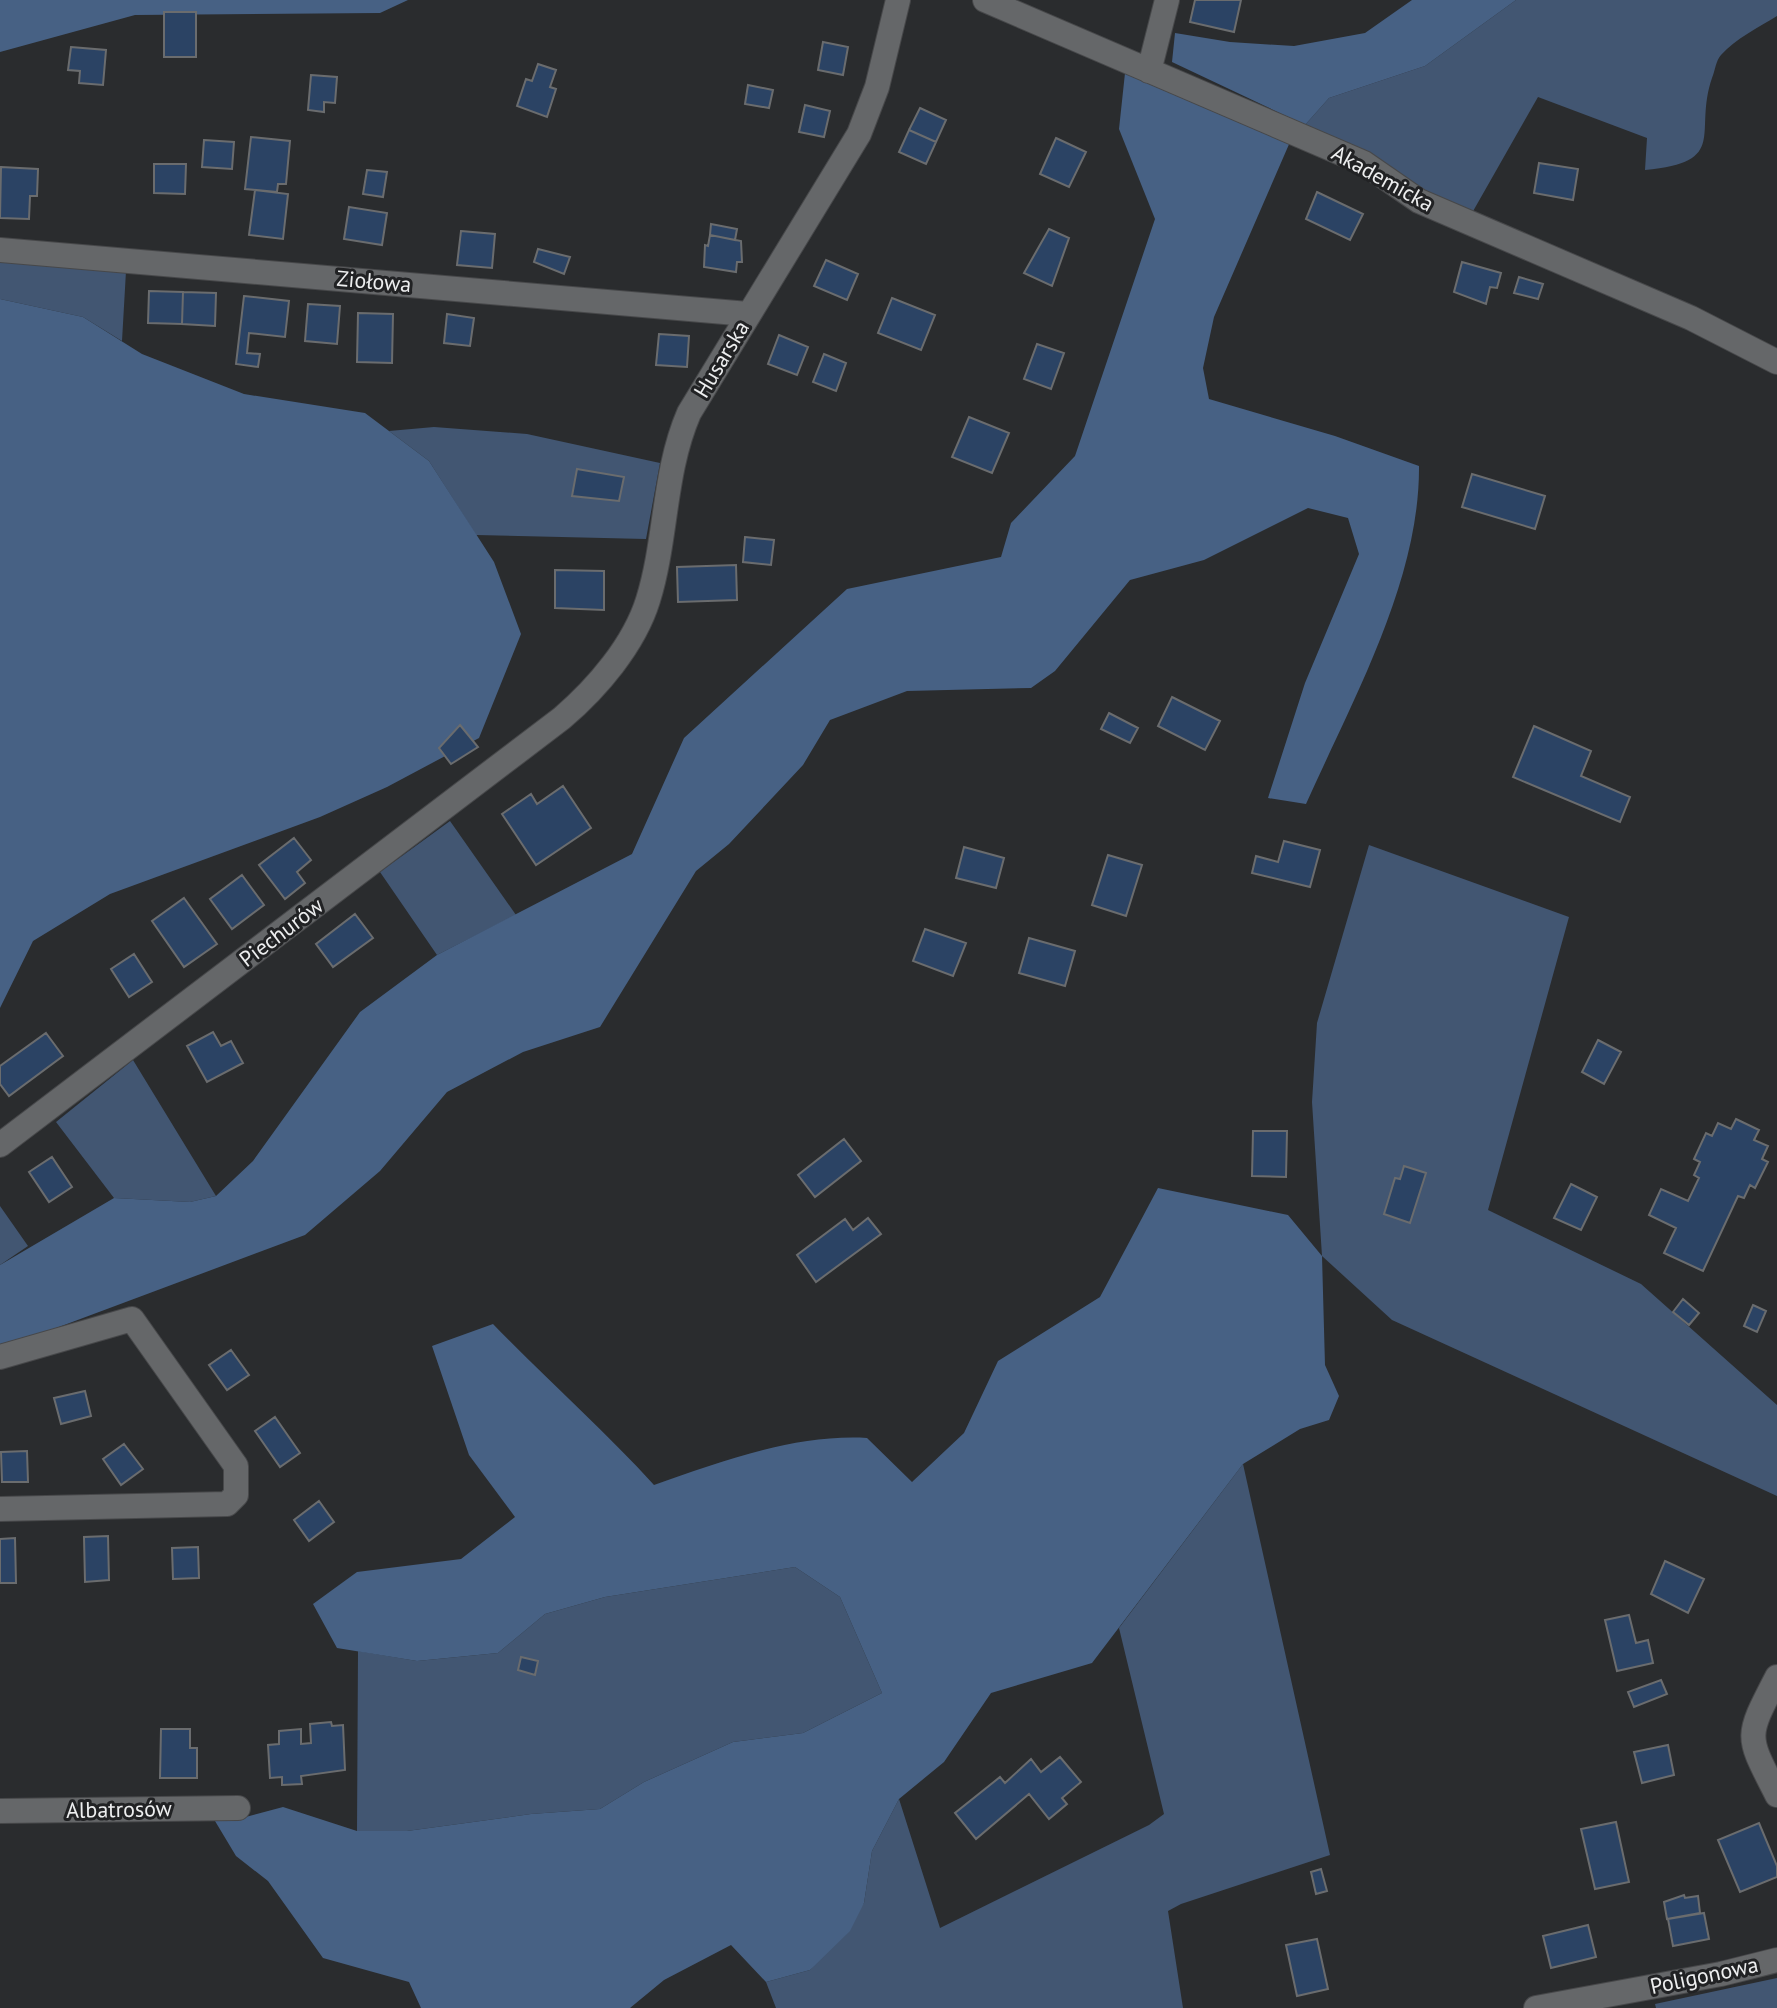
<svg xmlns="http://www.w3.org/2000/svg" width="1777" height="2008" viewBox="0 0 1777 2008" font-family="'PT Sans',sans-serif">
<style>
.green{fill:#425672}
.forest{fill:#476184}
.building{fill:#2b4364;stroke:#6a6c6e;stroke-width:2}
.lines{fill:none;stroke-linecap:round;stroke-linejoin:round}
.minor-casing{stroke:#47484a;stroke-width:26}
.minor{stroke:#656769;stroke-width:24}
.labels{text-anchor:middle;stroke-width:6;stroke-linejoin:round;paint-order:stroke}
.street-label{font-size:22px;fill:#edeeef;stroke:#212224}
</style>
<rect width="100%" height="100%" fill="#2a2c2e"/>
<!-- green -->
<path class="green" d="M 1516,0 L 1777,0 L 1777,16 C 1759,27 1735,39 1721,55 C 1716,60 1715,71 1712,78 C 1693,133 1730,162 1645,170 L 1647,138 L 1538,97 L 1472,213 L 1425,191 L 1371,154 L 1305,125 L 1329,98 L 1425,66 Z
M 0,261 L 126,271 L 122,341 L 83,317 L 0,299 Z
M 434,427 L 527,434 L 660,463 L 646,539 L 476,535 L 429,461 L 389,431 Z
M 450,821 L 516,915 L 437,955 L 380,872 Z
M 1369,845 L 1569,917 L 1488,1210 L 1641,1284 L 1777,1405 L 1777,1496 L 1392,1320 L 1322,1256 L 1312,1102 L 1317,1023 Z
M 133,1060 L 216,1196 L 190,1202 L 114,1198 L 56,1122 Z
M 0,1206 L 28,1246 L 0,1265 Z
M 1243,1464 L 1330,1855 L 1181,1904 L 1168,1911 L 1183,2008 L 776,2008 L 766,1982 L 810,1970 L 864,1903 L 872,1851 L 899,1799 L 940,1928 L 1149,1825 L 1164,1814 L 1119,1628 Z
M 795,1567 L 840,1597 L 882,1693 L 803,1733 L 733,1742 L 644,1782 L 600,1809 L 531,1814 L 407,1831 L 357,1831 L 358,1651 L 417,1661 L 498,1653 L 545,1614 L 605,1597 Z
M 1777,1978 L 1777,2008 L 1656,2008 L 1655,2004 Z"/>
<!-- forest -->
<path class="forest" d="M 0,0 L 408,0 L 380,13 L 135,15 L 0,52 Z
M 1412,0 L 1516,0 L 1425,66 L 1329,98 L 1305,125 L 1172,62 L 1175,33 L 1230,42 L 1294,46 L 1365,33 Z
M 1125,73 L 1290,142 L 1214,317 L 1203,368 L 1209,399 L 1335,436 L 1419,466 C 1420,581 1352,701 1306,804 L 1268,798 L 1305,683 L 1359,554 L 1348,518 L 1308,508 L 1204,560 L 1130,580 L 1055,671 L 1031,688 L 907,691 L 830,720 L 803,765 L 729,844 L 696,871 L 600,1027 L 523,1052 L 447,1092 L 380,1171 L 305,1235 L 0,1349 L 0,1265 L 114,1198 L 190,1202 L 216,1196 L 253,1161 L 360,1012 L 437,955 L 632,854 L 684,738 L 847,589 L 1001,557 L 1011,523 L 1075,456 L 1155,219 L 1119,129 Z
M 0,299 L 83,317 L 142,354 L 244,394 L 365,413 L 429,461 L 494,562 L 521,634 L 479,738 L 387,787 L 320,817 L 110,894 L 33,941 L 0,1008 Z
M 1158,1188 L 1288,1215 L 1322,1256 L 1325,1365 L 1339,1396 L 1329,1420 L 1300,1429 L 1243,1464 L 1092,1663 L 991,1693 L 944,1762 L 899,1799 L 872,1851 L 864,1903 L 850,1931 L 810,1970 L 766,1982 L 731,1945 L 664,1980 L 630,2008 L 421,2008 L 409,1982 L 323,1958 L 268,1881 L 236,1856 L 215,1821 L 238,1819 L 283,1807 L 357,1831 L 407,1831 L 531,1814 L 600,1809 L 644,1782 L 733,1742 L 803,1733 L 882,1693 L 840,1597 L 795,1567 L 605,1597 L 545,1614 L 498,1653 L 417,1661 L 337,1648 L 313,1604 L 357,1572 L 461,1559 L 515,1517 L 469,1455 L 432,1346 L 493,1324 C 546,1379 603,1429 654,1485 C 722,1461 795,1434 867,1438 L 912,1482 L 964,1433 L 998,1361 L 1100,1297 Z"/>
<!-- building -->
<path class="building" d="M 1195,0 L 1241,0 L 1234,32 L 1190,22 Z
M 164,12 L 196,12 L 196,57 L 164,57 Z
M 823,42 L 848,47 L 843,75 L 818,70 Z
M 71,47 L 106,50 L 103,85 L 79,83 L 80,71 L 68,70 Z
M 538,64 L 556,70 L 550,87 L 556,89 L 547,117 L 517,106 L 526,79 L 532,81 Z
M 311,75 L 337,77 L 335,103 L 324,102 L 324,112 L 308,110 Z
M 748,85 L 773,90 L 769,108 L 745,104 Z
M 805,105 L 830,111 L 824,137 L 799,132 Z
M 920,108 L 946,120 L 936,142 L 909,130 Z
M 909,130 L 936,142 L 926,164 L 899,152 Z
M 251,137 L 290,141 L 286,184 L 278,184 L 277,192 L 245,189 Z
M 1056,138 L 1086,152 L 1069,187 L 1040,174 Z
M 204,140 L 234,142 L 232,169 L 202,167 Z
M 1539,163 L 1578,169 L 1573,200 L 1534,193 Z
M 154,164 L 186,164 L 185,194 L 154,193 Z
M 1,167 L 38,169 L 37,196 L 30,196 L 29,219 L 0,218 Z
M 367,170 L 387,172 L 383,197 L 363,194 Z
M 255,190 L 288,194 L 283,239 L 249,235 Z
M 1317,192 L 1363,214 L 1350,240 L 1306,219 Z
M 349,207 L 387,213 L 382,245 L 344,239 Z
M 711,224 L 737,229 L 735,240 L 710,235 Z
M 1049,229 L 1069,238 L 1052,286 L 1024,273 Z
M 461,231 L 495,234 L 492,268 L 457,265 Z
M 710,235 L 741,241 L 742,262 L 737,262 L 736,272 L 704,267 L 705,245 L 708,246 Z
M 538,249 L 570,257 L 564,274 L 534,262 Z
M 826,260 L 858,274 L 847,300 L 814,286 Z
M 1462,262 L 1501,273 L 1497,288 L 1490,287 L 1486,304 L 1454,292 Z
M 1519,277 L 1543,284 L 1538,299 L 1514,293 Z
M 149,291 L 183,292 L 182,324 L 148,323 Z
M 183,292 L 216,293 L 215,326 L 182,324 Z
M 244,296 L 289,301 L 285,337 L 249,333 L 247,353 L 260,354 L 258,367 L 236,364 Z
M 892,298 L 935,315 L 921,350 L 878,333 Z
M 308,304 L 340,306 L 337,344 L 305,341 Z
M 358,313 L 393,314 L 392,363 L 357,362 Z
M 447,314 L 474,318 L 470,346 L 444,343 Z
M 659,334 L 689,336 L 687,367 L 656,365 Z
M 779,335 L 808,347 L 797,375 L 768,364 Z
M 1037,344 L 1064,353 L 1051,389 L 1024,379 Z
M 824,354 L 846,363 L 836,391 L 813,382 Z
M 969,417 L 1009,433 L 992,473 L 952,457 Z
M 577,469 L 624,477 L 619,501 L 572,496 Z
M 1472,474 L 1545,496 L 1535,529 L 1462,507 Z
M 745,537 L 774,540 L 771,565 L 743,562 Z
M 736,565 L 737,600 L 678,602 L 677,567 Z
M 555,570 L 604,571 L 604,610 L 555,608 Z
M 1172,697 L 1220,721 L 1205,750 L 1158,726 Z
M 1109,713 L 1138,728 L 1130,743 L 1101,729 Z
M 460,725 L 478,747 L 451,764 L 439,748 Z
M 1534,726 L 1591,751 L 1581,776 L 1630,797 L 1620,822 L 1513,777 Z
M 563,786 L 591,828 L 536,865 L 502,814 L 531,794 L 537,804 Z
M 294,838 L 311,860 L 297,872 L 305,883 L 285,899 L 259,865 Z
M 1284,841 L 1320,850 L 1310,887 L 1252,873 L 1256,856 L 1278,862 Z
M 964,847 L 1004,858 L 996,888 L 956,878 Z
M 1108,855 L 1142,865 L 1126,916 L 1092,905 Z
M 242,875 L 264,905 L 232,929 L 210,899 Z
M 184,898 L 217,944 L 184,967 L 152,921 Z
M 355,914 L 373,938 L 333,967 L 316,944 Z
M 925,929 L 966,943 L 953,976 L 913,961 Z
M 1029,938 L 1075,951 L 1065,986 L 1019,973 Z
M 134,954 L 152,982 L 129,997 L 111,969 Z
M 213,1032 L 221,1046 L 231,1041 L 243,1063 L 207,1082 L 187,1046 Z
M 46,1033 L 63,1056 L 9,1096 L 0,1084 L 0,1066 Z
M 1598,1040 L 1621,1052 L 1604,1084 L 1582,1072 Z
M 1736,1119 L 1759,1130 L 1754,1140 L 1768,1146 L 1762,1159 L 1768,1162 L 1755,1188 L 1750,1185 L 1744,1198 L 1738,1196 L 1703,1271 L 1664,1253 L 1676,1228 L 1649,1215 L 1661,1189 L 1688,1201 L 1699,1178 L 1694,1175 L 1700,1162 L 1694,1159 L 1706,1133 L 1712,1136 L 1718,1123 L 1731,1129 Z
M 1253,1131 L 1287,1131 L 1286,1177 L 1252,1176 Z
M 844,1139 L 861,1161 L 815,1197 L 798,1175 Z
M 52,1157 L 72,1187 L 49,1202 L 29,1172 Z
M 1404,1166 L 1426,1173 L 1410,1223 L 1384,1214 L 1395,1178 L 1400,1179 Z
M 1571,1184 L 1597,1197 L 1581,1230 L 1554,1218 Z
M 868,1218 L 881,1234 L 816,1282 L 797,1255 L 845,1219 L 853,1230 Z
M 1683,1299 L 1699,1313 L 1689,1325 L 1673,1312 Z
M 1753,1305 L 1766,1311 L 1757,1332 L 1744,1326 Z
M 231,1350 L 249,1375 L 227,1390 L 209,1365 Z
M 85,1391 L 91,1416 L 61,1424 L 54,1398 Z
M 275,1417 L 300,1453 L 280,1467 L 255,1431 Z
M 124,1444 L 143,1469 L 121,1485 L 103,1459 Z
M 27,1451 L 28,1482 L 2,1482 L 1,1452 Z
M 319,1501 L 334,1522 L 309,1541 L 294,1520 Z
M 108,1536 L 109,1580 L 85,1582 L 84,1537 Z
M 15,1538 L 16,1583 L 0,1583 L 0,1539 Z
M 198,1547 L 199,1578 L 173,1579 L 172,1548 Z
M 1665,1561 L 1704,1579 L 1688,1613 L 1651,1594 Z
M 1629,1615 L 1636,1643 L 1648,1640 L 1653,1663 L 1617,1671 L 1605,1620 Z
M 521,1657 L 538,1661 L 535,1675 L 518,1670 Z
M 1661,1680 L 1667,1694 L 1634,1707 L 1628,1692 Z
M 331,1722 L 332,1726 L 343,1725 L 345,1770 L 301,1776 L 302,1784 L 282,1785 L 282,1777 L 270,1778 L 268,1745 L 279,1744 L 279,1731 L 301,1729 L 301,1744 L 311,1743 L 310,1724 Z
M 161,1729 L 190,1729 L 190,1748 L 197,1748 L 197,1778 L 160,1778 Z
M 1668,1745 L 1674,1775 L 1642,1783 L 1634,1752 Z
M 1060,1757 L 1081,1782 L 1062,1798 L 1067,1804 L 1049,1819 L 1029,1794 L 976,1839 L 955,1813 L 1000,1777 L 1005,1783 L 1031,1759 L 1041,1772 Z
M 1616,1822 L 1629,1882 L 1595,1889 L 1581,1829 Z
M 1759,1823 L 1777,1866 L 1777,1877 L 1740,1892 L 1718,1840 Z
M 1321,1869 L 1327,1891 L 1316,1894 L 1311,1872 Z
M 1684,1895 L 1685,1898 L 1698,1896 L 1700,1913 L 1667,1919 L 1664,1902 Z
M 1704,1913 L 1709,1939 L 1673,1946 L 1668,1919 Z
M 1588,1925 L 1596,1957 L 1551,1968 L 1543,1936 Z
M 1317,1939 L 1328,1989 L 1297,1996 L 1286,1945 Z"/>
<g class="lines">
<!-- minor casing -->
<g class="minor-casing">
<path id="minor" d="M 985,0 L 1364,163 L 1419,201 L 1691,318 L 1777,362
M 1149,71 L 1167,0
M 0,250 L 748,314
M 0,1145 L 562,718 C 597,688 634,645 648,600 C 667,539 663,473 689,413 L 859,134 L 877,87 L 898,0
M 0,1357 L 132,1319 L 236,1466 L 236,1495 L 227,1504 L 0,1509
M 1777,1677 C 1745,1739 1746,1734 1777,1795
M 0,1811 L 238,1808
M 1536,2008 L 1721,1974 L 1777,1960"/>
</g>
<!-- minor -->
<use href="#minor" class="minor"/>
</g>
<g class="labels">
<!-- street labels -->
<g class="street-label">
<text transform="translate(1383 178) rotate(29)" y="8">Akademicka</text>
<text transform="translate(374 281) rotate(5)" y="8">Ziołowa</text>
<text transform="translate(721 359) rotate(-59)" y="8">Husarska</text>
<text transform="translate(281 932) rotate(-37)" y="8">Piechurów</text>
<text transform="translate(119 1809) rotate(-1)" y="8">Albatrosów</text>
<text transform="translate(1704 1975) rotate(-12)" y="8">Poligonowa</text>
</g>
</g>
</svg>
